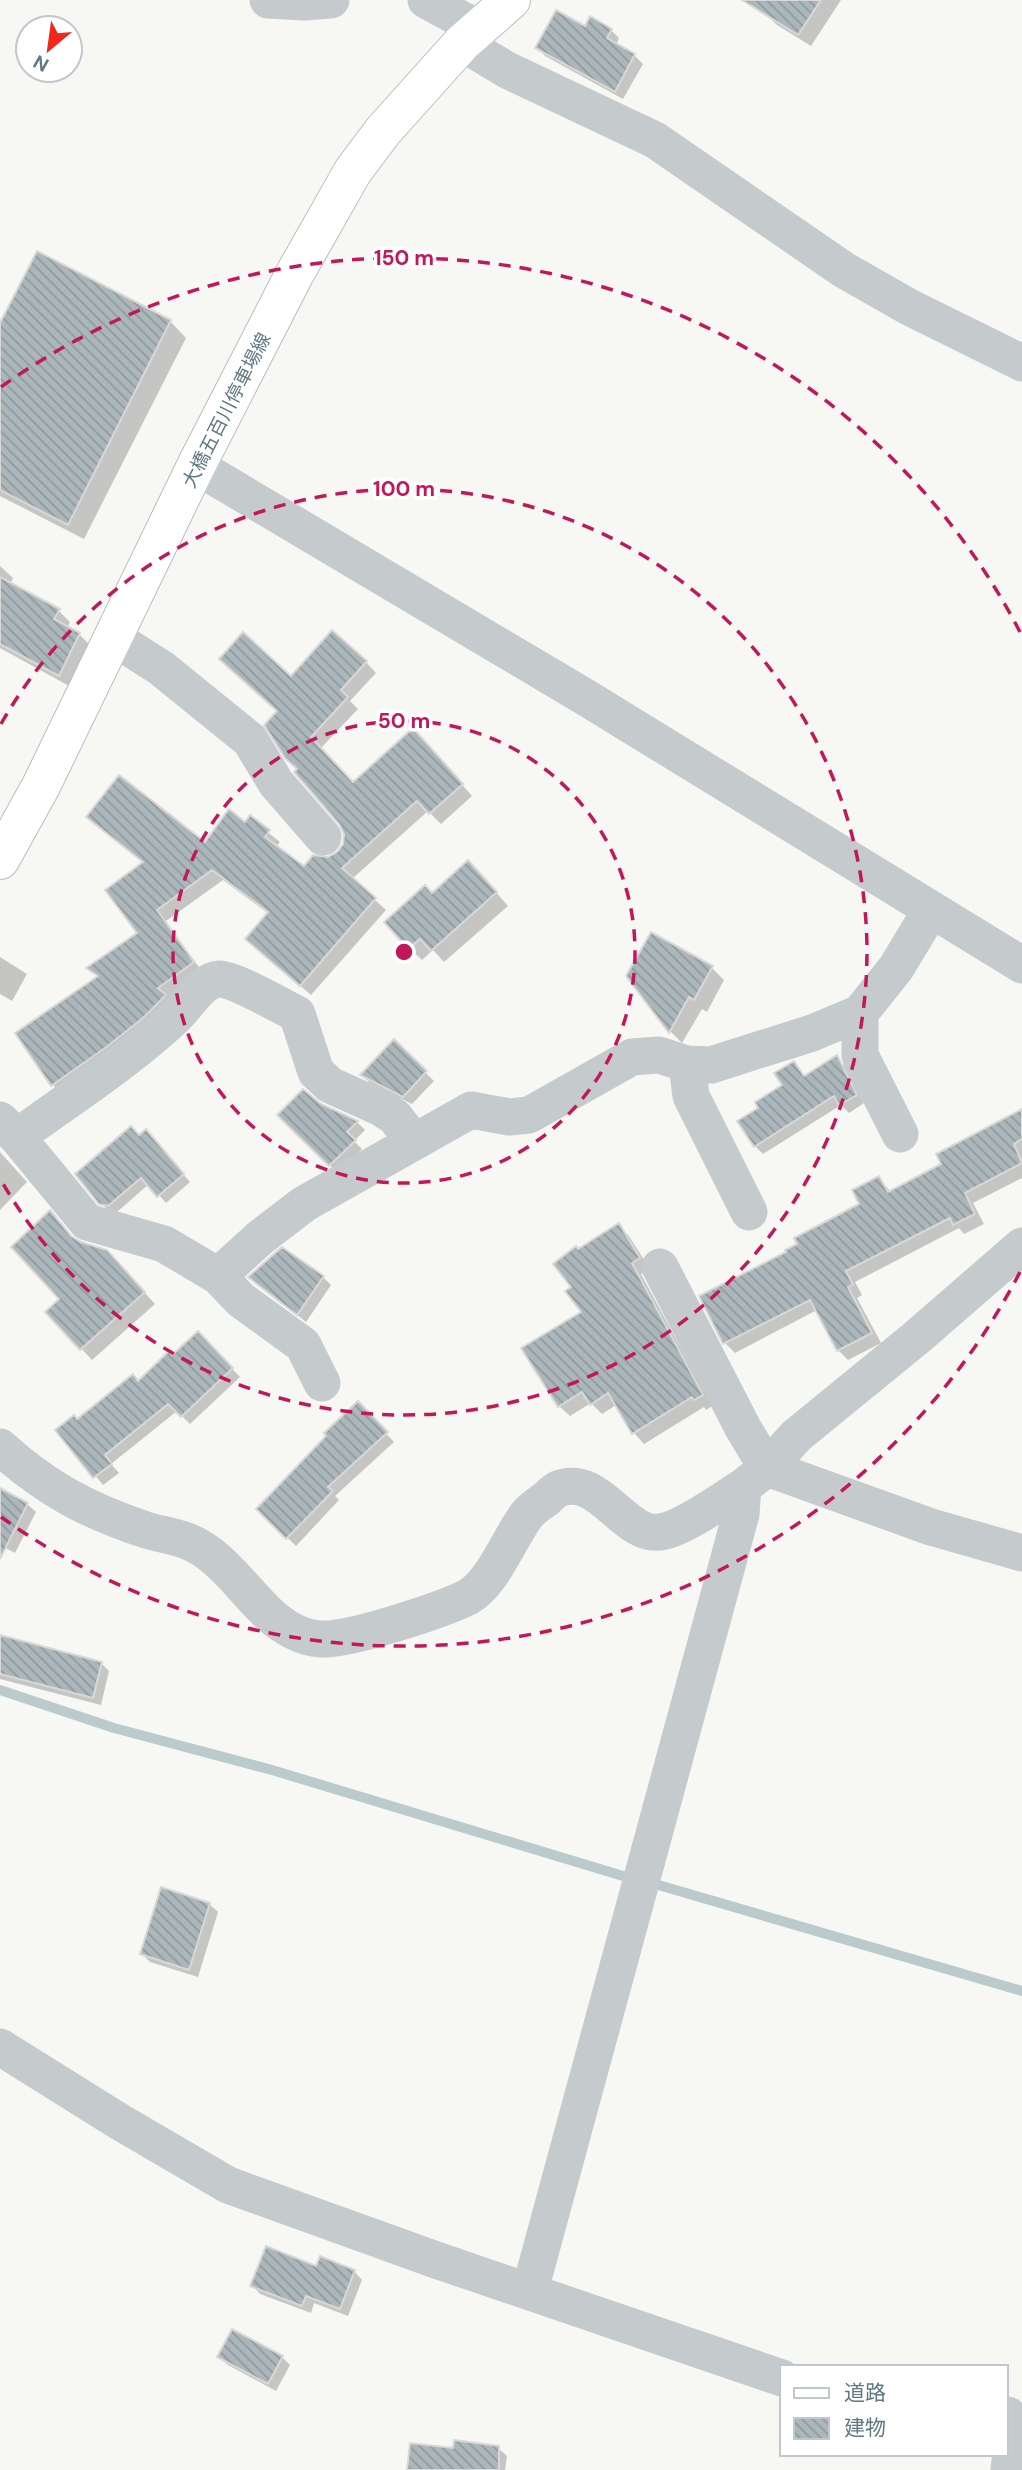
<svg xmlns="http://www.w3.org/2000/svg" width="1022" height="2470" viewBox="0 0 1022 2470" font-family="'DM Sans','Noto Sans JP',sans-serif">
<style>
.shadow{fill:#0003}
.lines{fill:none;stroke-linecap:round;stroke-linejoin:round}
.stream{stroke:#bbcbcd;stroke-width:10}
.building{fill:url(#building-back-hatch);stroke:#d9d8d6;stroke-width:2}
.secondary-casing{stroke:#b7bec1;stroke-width:40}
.minor{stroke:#c5cacd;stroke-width:37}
.secondary{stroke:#fff;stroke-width:38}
.ring{fill:none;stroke:#c2185b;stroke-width:3.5;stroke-dasharray:12 9}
.labels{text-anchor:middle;stroke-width:7;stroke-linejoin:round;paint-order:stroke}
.street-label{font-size:19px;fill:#607982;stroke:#fff}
.centre{fill:#c2185b;stroke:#fff;stroke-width:3.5}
.ring-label{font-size:21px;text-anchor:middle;font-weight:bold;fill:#c2185b;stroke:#fff;stroke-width:7;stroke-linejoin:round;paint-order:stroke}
</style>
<defs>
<pattern id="building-back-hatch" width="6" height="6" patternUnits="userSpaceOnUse" patternTransform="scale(1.75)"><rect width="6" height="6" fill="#abb7ba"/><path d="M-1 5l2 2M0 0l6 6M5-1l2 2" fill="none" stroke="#8f9a9d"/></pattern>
</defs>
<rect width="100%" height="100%" fill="#f7f7f4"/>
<!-- shadow -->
<path class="shadow" d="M 773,0 L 841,0 L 811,46 L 777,25 L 765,13 Z
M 611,30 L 619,38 L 616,45 L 634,55 L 643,64 L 623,99 L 545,56 L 537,47 Z
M 38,253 L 170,321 L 186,338 L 84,539 L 0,496 L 0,326 Z
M 0,566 L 13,578 L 10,584 L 58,610 L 70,622 L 67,628 L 79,634 L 91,646 L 71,687 L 0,648 Z
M 366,662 L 376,673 L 350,701 L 358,709 L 320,749 L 353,784 L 424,741 L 472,796 L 441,824 L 428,811 L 352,879 L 386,910 L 311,995 L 258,949 L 269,914 L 223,880 L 166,921 L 203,973 L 176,1007 L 63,1095 L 52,1084 L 99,978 L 89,968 L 139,933 L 145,863 L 88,817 L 205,845 L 246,825 L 250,818 L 280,842 L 276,847 L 305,868 L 338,854 L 345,844 L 345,832 L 299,769 L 279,712 L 292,678 Z
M 481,875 L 508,906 L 444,962 L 433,950 L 422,960 L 409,948 L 432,895 Z
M 0,957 L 27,974 L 12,1001 L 0,994 Z
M 712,968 L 724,980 L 707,1012 L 702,1009 L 682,1043 L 670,1031 L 628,976 Z
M 394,1042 L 434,1081 L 412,1104 L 370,1083 L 362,1075 Z
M 837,1058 L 845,1066 L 864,1103 L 849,1113 L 841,1105 L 763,1154 L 755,1146 L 761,1109 L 785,1086 L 794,1063 L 806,1077 Z
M 320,1105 L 357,1122 L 365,1130 L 354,1141 L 362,1149 L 338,1173 L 279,1115 Z
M 1022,1112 L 1022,1178 L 973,1203 L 984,1224 L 964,1234 L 959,1228 L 855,1282 L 862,1295 L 857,1298 L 881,1343 L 848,1360 L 838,1350 L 817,1310 L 735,1353 L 725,1343 L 701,1297 L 789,1252 L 861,1205 L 879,1178 L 891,1192 L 943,1165 Z
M 139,1137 L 153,1139 L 190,1182 L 166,1203 L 149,1184 L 116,1213 L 109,1211 L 100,1202 Z
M 0,1152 L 27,1182 L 0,1210 Z
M 50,1213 L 75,1240 L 118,1263 L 155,1304 L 92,1360 L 47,1312 L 62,1299 Z
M 619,1226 L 629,1236 L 650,1269 L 641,1274 L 712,1406 L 706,1410 L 704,1407 L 644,1444 L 634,1433 L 616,1405 L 602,1414 L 591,1403 L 570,1416 L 559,1406 L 584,1312 L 573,1287 L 578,1251 Z
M 323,1277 L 331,1285 L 306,1322 L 259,1285 Z
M 198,1333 L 240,1377 L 190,1424 L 177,1411 L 111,1464 L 119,1473 L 103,1485 L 58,1430 L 77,1421 L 139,1382 L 172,1357 Z
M 358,1404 L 394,1442 L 335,1496 L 339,1500 L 296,1546 L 258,1509 Z
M 0,1490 L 27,1504 L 36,1512 L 15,1553 L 0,1545 Z
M 0,1637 L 101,1663 L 109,1671 L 101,1705 L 0,1679 Z
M 209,1904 L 218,1912 L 198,1977 L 150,1962 L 142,1954 Z
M 317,2268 L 354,2271 L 362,2280 L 348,2316 L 314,2303 L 311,2313 L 260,2294 L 252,2285 Z
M 219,2357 L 282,2357 L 290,2365 L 276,2391 L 228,2365 Z
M 498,2448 L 507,2456 L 505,2470 L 409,2470 L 455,2450 Z"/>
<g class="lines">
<!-- stream -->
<path class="stream" d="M 0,1690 L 114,1728 L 272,1770 L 623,1876
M 655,1884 L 1022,1991"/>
</g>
<!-- building -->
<path class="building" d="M 742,0 L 821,0 L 798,35 Z
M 556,10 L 585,26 L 590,16 L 612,29 L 607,38 L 635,54 L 615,92 L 535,48 Z
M 37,251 L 171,320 L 68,525 L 0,490 L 0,323 Z
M 0,577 L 60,609 L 54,619 L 80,633 L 59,676 L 0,644 Z
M 332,630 L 367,661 L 341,690 L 348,697 L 311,737 L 353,782 L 413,728 L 463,784 L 429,814 L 417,801 L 342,868 L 376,898 L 300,986 L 245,939 L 268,912 L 212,870 L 157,910 L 194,962 L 158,988 L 166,995 L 143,1018 L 105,1048 L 51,1086 L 15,1033 L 98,976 L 86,968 L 137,933 L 105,890 L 143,862 L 86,817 L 119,775 L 205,842 L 229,809 L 245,822 L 250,815 L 270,830 L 265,837 L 304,866 L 313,855 L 328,857 L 337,852 L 343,844 L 344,834 L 339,824 L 294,772 L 297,769 L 285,758 L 264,725 L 277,711 L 219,659 L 243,632 L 291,676 Z
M 468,860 L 497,892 L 431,951 L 420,939 L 408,949 L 384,922 L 425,885 L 432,893 Z
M 651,932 L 713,966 L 694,1000 L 689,997 L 669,1033 L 626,976 Z
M 394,1039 L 427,1071 L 403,1097 L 360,1075 Z
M 837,1055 L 857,1095 L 839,1105 L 834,1096 L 754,1147 L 737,1121 L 758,1108 L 755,1102 L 782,1085 L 774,1073 L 794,1061 L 804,1076 Z
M 303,1089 L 321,1104 L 358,1121 L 347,1132 L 356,1140 L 329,1166 L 277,1115 Z
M 1022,1109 L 1022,1139 L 1014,1144 L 1022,1163 L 965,1193 L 975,1214 L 953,1225 L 950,1218 L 846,1271 L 853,1285 L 848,1287 L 872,1333 L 837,1351 L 810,1300 L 723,1344 L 699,1296 L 786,1252 L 785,1250 L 797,1244 L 794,1238 L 859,1204 L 852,1190 L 879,1176 L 888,1192 L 941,1164 L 936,1154 Z
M 131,1126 L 139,1135 L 146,1129 L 184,1174 L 157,1197 L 141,1178 L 108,1206 L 99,1204 L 75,1174 Z
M 50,1210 L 71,1236 L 81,1242 L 107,1250 L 145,1292 L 80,1350 L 45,1312 L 59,1299 L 11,1247 Z
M 619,1223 L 640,1258 L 632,1263 L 703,1395 L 694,1400 L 692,1397 L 632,1434 L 608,1393 L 590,1405 L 582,1392 L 558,1407 L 521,1348 L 581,1312 L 565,1291 L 571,1287 L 553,1264 L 576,1246 L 578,1249 Z
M 282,1247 L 324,1276 L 297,1315 L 248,1277 Z
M 198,1331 L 233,1368 L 181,1417 L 168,1404 L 105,1455 L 112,1464 L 93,1478 L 55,1430 L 74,1415 L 77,1419 L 133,1374 L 138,1381 L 169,1351 L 172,1355 Z
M 358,1401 L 388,1432 L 328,1487 L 333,1491 L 286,1539 L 256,1509 L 326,1436 L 324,1433 Z
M 0,1488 L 28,1503 L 0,1559 Z
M 0,1635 L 102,1662 L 93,1698 L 0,1674 Z
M 161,1887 L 210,1903 L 189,1970 L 140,1954 Z
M 266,2246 L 316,2266 L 320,2256 L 355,2270 L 340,2309 L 306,2296 L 302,2306 L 250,2286 Z
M 232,2329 L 283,2356 L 268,2384 L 217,2357 Z
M 454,2440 L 499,2446 L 499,2470 L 407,2470 L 410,2443 L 453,2448 Z"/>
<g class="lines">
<!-- secondary casing -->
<g class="secondary-casing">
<path id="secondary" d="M 0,860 L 41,786 L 196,466 L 294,275 L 353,171 L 383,131 L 462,43 L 511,0"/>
</g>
<!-- minor -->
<path class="minor" d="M 268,0 L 304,2 L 331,0
M 426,0 L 479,29
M 462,43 L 507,70 L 655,140 L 844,270 L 909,307 L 1022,363
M 196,466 L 585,697 L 1022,965
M 114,638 L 161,668 L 250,740 L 276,783 L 323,837
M 860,1013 L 860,1055 L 900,1134
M 687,1064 L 691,1096 L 749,1212
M 0,1120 L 17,1137 L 87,1222 L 164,1244 L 218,1276 L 261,1237 L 304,1204 L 471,1110 L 509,1117 L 529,1115 L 632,1057 L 659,1055 L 687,1064 L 711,1065 L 812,1033 L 860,1013 L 896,968 L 931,910
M 17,1137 C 70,1098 127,1062 175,1017 C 187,1006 201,980 219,979 C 234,979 281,1006 297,1014 L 316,1072 L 330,1085 L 381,1108 L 395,1117 L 414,1142
M 660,1267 L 743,1428 L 767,1468 L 931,1527 L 1022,1553
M 218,1276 L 241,1300 L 303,1345 L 322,1383
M 0,1447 C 45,1488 88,1511 146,1530 C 159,1534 174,1536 187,1541 C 221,1554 243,1590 269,1614 C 283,1627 302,1638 321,1639 C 348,1641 442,1610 468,1597 C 493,1583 509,1539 526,1516 C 531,1509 539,1504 546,1499 C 549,1496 554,1491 558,1489 C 600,1472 623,1537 660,1532 C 681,1530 724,1499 743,1487
M 0,2047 L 120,2122 L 228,2185 L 436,2260 L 782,2378
M 530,2290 L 741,1514 L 743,1487 L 767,1468 L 796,1436 L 916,1338 L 1022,1246
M 1008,2415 L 1011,2451 L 1009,2470"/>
<!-- secondary -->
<use href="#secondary" class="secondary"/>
</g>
<!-- distance rings -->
<g class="ring">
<circle cx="404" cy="952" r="231"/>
<path d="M1 724A463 463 0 1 1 1 1180"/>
<path d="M1020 1272A694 694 0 0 1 1 1517M1 387A694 694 0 0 1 1020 632"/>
</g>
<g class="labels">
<!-- street labels -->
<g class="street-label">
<text transform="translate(226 410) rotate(-63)" y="7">大橋五百川停車場線</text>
</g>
</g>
<circle cx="404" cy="952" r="10" class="centre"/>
<g class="ring-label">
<text x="404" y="265">150 m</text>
<text x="404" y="496">100 m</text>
<text x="404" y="728">50 m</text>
</g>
<!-- legend -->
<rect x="780" y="2365" width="228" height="91" fill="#ffffff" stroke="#bfc9cd" stroke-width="2"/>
<rect x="794" y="2388" width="35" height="10" fill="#ffffff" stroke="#bfc9cd" stroke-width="2"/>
<text x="844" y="2400" font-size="21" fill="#607982">道路</text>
<rect x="794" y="2418" width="35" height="21" fill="url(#building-back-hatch)" stroke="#bfc9cd" stroke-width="2"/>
<text x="844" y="2435" font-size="21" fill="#607982">建物</text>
<!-- north arrow -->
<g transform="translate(49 49) rotate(209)"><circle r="33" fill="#ffffff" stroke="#bfc9cd" stroke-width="2"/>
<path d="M0-5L12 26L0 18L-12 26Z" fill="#f22719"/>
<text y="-10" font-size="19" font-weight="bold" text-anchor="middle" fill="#607982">N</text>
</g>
</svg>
